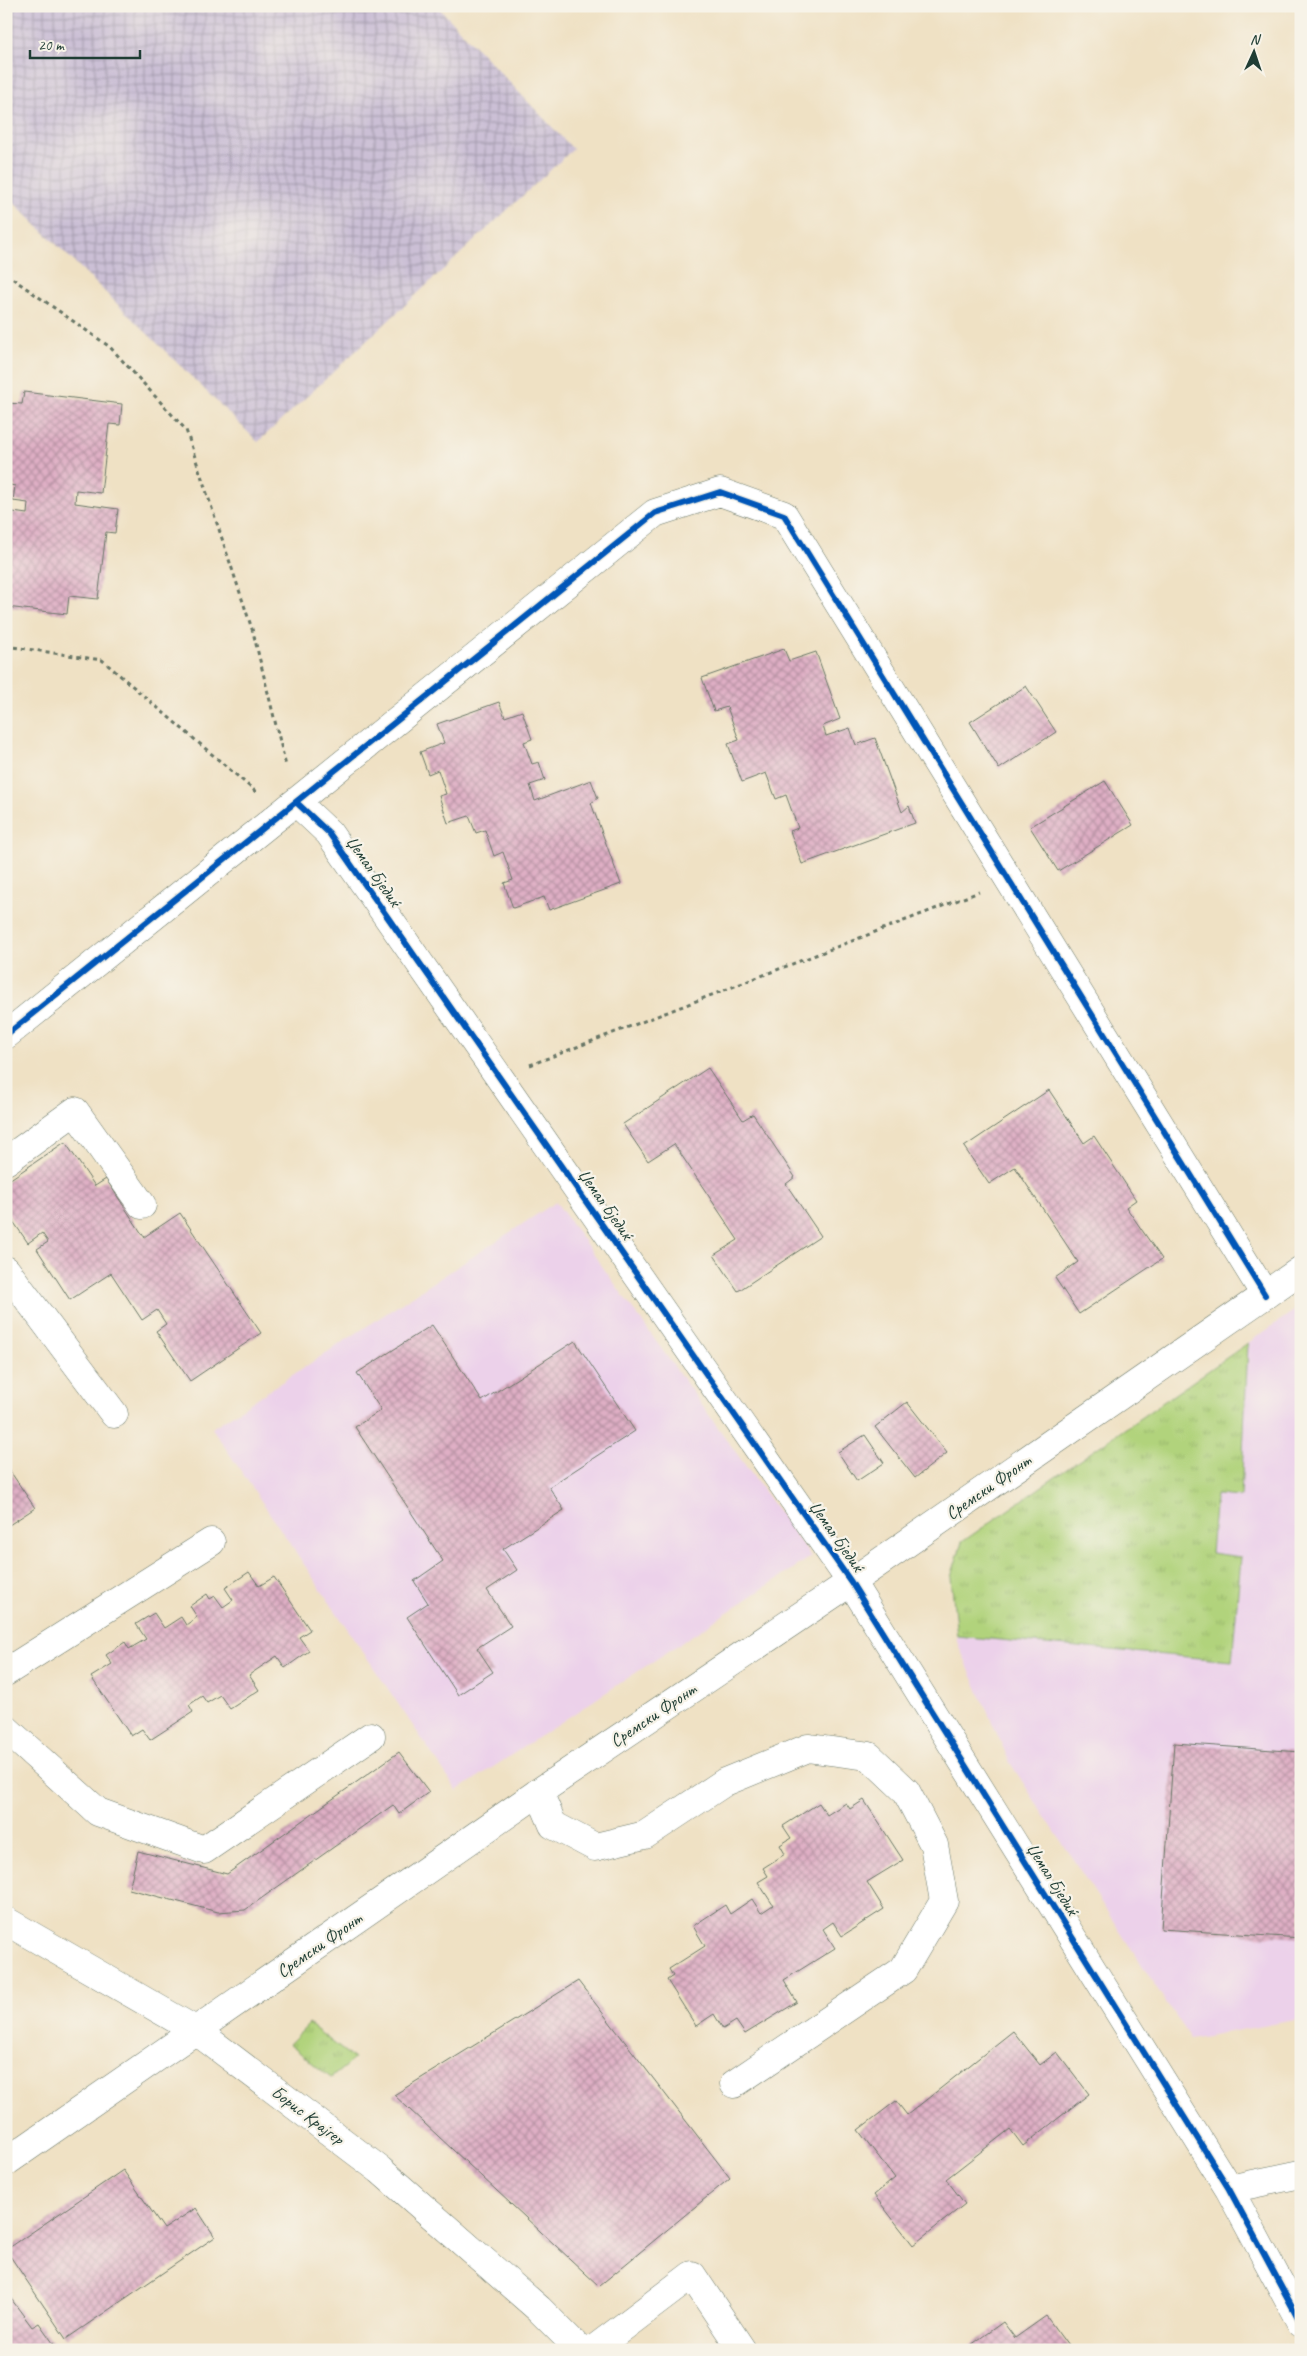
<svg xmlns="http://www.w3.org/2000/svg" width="1307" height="2356" viewBox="0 0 1307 2356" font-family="Caveat,sans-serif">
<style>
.built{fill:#ecd1ea}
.industrial{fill:url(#industrial-grid)}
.grass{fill:url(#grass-tufts);stroke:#688858}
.building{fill:url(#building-cross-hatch)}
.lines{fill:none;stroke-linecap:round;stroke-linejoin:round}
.street-casing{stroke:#687666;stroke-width:29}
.secondary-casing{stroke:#687666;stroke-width:29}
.path{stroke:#687666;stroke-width:3;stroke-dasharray:4 4;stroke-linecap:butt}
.street{stroke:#fff;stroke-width:28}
.secondary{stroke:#fff;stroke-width:28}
.cycleway-casing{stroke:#f7f3e8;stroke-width:9}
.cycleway{stroke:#0057b8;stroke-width:6}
.labels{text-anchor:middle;stroke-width:4.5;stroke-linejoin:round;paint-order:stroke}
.street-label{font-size:18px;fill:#1f3d34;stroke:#f7f3e8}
</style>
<defs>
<pattern id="industrial-grid" width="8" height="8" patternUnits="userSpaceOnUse" patternTransform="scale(1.25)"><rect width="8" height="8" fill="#cbbfd5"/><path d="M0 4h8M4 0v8" fill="none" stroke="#a49cae"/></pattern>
<pattern id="grass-tufts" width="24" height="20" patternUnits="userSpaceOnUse" patternTransform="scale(1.25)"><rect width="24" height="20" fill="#b1d37c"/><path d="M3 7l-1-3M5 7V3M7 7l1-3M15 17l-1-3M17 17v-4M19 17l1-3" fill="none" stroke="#98b66c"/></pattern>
<pattern id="building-cross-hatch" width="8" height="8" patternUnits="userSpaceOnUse" patternTransform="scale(1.25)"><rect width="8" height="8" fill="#dfafc5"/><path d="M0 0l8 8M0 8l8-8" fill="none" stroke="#b490a1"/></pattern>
</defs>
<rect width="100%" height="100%" fill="#f7f3e8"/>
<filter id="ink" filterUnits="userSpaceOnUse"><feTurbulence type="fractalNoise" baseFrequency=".02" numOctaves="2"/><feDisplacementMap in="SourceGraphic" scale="10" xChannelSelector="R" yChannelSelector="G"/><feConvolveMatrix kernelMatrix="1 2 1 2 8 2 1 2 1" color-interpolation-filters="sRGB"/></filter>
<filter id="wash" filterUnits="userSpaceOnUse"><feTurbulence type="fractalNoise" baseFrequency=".0096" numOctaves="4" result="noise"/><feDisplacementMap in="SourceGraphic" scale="20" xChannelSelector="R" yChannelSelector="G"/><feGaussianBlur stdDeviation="1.12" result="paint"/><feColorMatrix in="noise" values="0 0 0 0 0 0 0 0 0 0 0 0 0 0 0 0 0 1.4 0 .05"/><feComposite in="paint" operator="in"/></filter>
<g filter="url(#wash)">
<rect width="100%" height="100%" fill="#efe1c4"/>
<!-- built -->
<path class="built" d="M 556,1202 L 811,1557 L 457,1791 L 212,1428 Z
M 1301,1306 L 1301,2019 L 1190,2039 L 1009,1761 L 957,1642 L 951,1577 L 962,1542 Z"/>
<!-- industrial -->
<path class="industrial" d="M 6,6 L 437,6 L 573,149 L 258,442 L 6,195 Z"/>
<!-- grass -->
<path class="grass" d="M 1248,1343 L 1241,1497 L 1216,1495 L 1211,1553 L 1241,1557 L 1232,1661 L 957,1636 L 951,1577 L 962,1542 Z
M 309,2024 L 354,2059 L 331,2078 L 289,2044 Z"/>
<g id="blocks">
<!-- building -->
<path class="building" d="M 24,392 L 122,404 L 120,425 L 109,424 L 101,493 L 76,490 L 75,503 L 118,509 L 115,533 L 106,532 L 98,599 L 69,596 L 67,614 L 6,607 L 6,511 L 27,514 L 28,503 L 13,501 L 15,486 L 6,484 L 6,403 L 22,404 Z
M 784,649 L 789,661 L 816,652 L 840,719 L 823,726 L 826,736 L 850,728 L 856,745 L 875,738 L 902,812 L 909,806 L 915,823 L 802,864 L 790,831 L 798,828 L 786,795 L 776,799 L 766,773 L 742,782 L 728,744 L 739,740 L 727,707 L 714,711 L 702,678 Z
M 1026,686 L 1056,732 L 999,769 L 970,722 Z
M 499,702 L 505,717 L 522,711 L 532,739 L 524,742 L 532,764 L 539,762 L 545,780 L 530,785 L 535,801 L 591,780 L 598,798 L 591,803 L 621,884 L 549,910 L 544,897 L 513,908 L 504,883 L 513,880 L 503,852 L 494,856 L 485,830 L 476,833 L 469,816 L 448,823 L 439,796 L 446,794 L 438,770 L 428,774 L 420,752 L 444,743 L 437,724 Z
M 1105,781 L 1133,825 L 1058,871 L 1030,827 Z
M 708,1068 L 743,1120 L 753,1114 L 795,1177 L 786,1184 L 821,1236 L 738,1291 L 714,1255 L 738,1240 L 674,1144 L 648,1161 L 623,1124 Z
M 1049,1090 L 1084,1143 L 1094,1136 L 1136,1200 L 1126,1207 L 1162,1259 L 1079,1314 L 1055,1278 L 1078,1262 L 1015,1167 L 989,1184 L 964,1147 Z
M 65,1142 L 95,1186 L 106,1179 L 144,1237 L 180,1213 L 261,1333 L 190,1381 L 156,1331 L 166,1324 L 157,1310 L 142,1320 L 111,1273 L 70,1300 L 37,1249 L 48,1242 L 42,1233 L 28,1243 L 6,1211 L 6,1182 Z
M 432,1325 L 482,1401 L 575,1341 L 635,1431 L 549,1487 L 564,1510 L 503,1549 L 517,1570 L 487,1590 L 511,1626 L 477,1648 L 493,1672 L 458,1695 L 407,1617 L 428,1603 L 414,1581 L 443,1561 L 355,1427 L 381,1410 L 357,1373 Z
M 907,1402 L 947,1453 L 915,1478 L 875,1427 Z
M 865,1435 L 884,1463 L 857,1481 L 838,1452 Z
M 6,1465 L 35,1508 L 6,1527 Z
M 249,1572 L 259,1586 L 274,1577 L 310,1630 L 299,1637 L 309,1651 L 285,1668 L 277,1656 L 249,1675 L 259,1690 L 230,1709 L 220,1695 L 207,1703 L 202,1696 L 189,1705 L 193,1712 L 150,1740 L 142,1729 L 131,1736 L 91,1677 L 112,1664 L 106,1655 L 125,1642 L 129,1649 L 146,1639 L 136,1624 L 154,1613 L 164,1628 L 181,1617 L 186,1625 L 197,1617 L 190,1606 L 207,1594 L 210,1599 L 215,1596 L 223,1607 L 233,1600 L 225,1588 Z
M 1174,1743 L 1301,1752 L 1301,1938 L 1161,1929 Z
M 399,1752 L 429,1792 L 399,1814 L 393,1805 L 245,1910 L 218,1912 L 129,1889 L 138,1851 L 227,1874 Z
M 864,1800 L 903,1860 L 867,1882 L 884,1909 L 842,1936 L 833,1922 L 823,1929 L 835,1948 L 784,1980 L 797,2002 L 745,2034 L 736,2021 L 723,2029 L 714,2014 L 696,2026 L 667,1980 L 673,1976 L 669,1969 L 705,1946 L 693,1926 L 725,1905 L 730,1914 L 752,1899 L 761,1913 L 773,1905 L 758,1882 L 768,1876 L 763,1868 L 785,1854 L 780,1845 L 791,1838 L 783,1826 L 819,1803 L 827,1815 L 846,1803 L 850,1809 Z
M 578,1981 L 730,2178 L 599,2286 L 394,2095 Z
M 1013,2031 L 1040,2065 L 1057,2052 L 1089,2094 L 1023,2146 L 1010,2129 L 946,2179 L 965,2204 L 913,2245 L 874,2195 L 895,2178 L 858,2130 L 896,2101 L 907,2115 Z
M 123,2170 L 164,2229 L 196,2208 L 215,2237 L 66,2339 L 6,2250 Z
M 6,2292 L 32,2327 L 39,2323 L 58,2350 L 6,2350 Z
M 1046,2316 L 1071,2350 L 964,2350 L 1003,2322 L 1015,2338 Z"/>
</g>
</g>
<g filter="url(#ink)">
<use href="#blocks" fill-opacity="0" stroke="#687666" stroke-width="1"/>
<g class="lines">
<!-- street casing -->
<g class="street-casing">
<path id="street" d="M 296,802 L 329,833 L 851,1582 L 1229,2189 L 1301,2323
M 6,1035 L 655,513 L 720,492 L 784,515 L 1265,1295
M 6,1161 L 75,1111 L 142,1205
M 6,1270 L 114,1414
M 6,1672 L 211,1542
M 6,1729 L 98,1812 L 204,1850 L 371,1736
M 539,1792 L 553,1825 L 595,1847 L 645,1835 L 725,1782 L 808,1748 L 869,1756 L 906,1791 L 934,1845 L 944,1901 L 903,1970 L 734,2084
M 1229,2189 L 1301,2174
M 593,2350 L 692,2275 L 742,2350"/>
</g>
<!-- secondary casing -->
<g class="secondary-casing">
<path id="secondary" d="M 6,1921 L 195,2030 L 380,2170 L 539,2309 L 580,2350
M 6,2162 L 539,1792 L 851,1582 L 1301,1270"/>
</g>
<!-- path -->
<path class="path" d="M 6,274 L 110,347 L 186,430 L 253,632 L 286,766
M 6,646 L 102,660 L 256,792
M 530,1065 L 979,892"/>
<!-- street -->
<use href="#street" class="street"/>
<!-- secondary -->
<use href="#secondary" class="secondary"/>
<!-- cycleway casing -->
<g class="cycleway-casing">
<path id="cycleway" d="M 296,802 L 329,833 L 851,1582 L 1229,2189 L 1301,2323
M 6,1035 L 655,513 L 720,492 L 784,515 L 1265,1295"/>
</g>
<!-- cycleway -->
<use href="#cycleway" class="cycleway"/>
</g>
</g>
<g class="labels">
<!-- street labels -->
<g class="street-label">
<text transform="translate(374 871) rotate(55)" y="6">Џемал Бједиќ</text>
<text transform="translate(606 1204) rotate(55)" y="6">Џемал Бједиќ</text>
<text transform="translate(988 1487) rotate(-35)" y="6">Сремски Фронт</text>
<text transform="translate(837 1536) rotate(55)" y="6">Џемал Бједиќ</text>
<text transform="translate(653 1715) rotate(-34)" y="6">Сремски Фронт</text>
<text transform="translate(1053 1879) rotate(58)" y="6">Џемал Бједиќ</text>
<text transform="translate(319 1945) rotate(-35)" y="6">Сремски Фронт</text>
<text transform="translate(308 2115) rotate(37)" y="6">Борис Крајгер</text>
</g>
</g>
<!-- margin -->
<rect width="1307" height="2356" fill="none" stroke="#f7f3e8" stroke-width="25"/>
<!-- north arrow -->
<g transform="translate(1254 52) rotate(3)" stroke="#f7f3e8" stroke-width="4" paint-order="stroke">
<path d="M0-4L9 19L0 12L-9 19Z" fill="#1f3d34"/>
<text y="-8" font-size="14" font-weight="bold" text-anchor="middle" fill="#1f3d34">N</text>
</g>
<!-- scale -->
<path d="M30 50v8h110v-8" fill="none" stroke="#1f3d34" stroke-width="2.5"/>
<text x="38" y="50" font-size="15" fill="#1f3d34" stroke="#f7f3e8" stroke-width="4" paint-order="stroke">20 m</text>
</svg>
